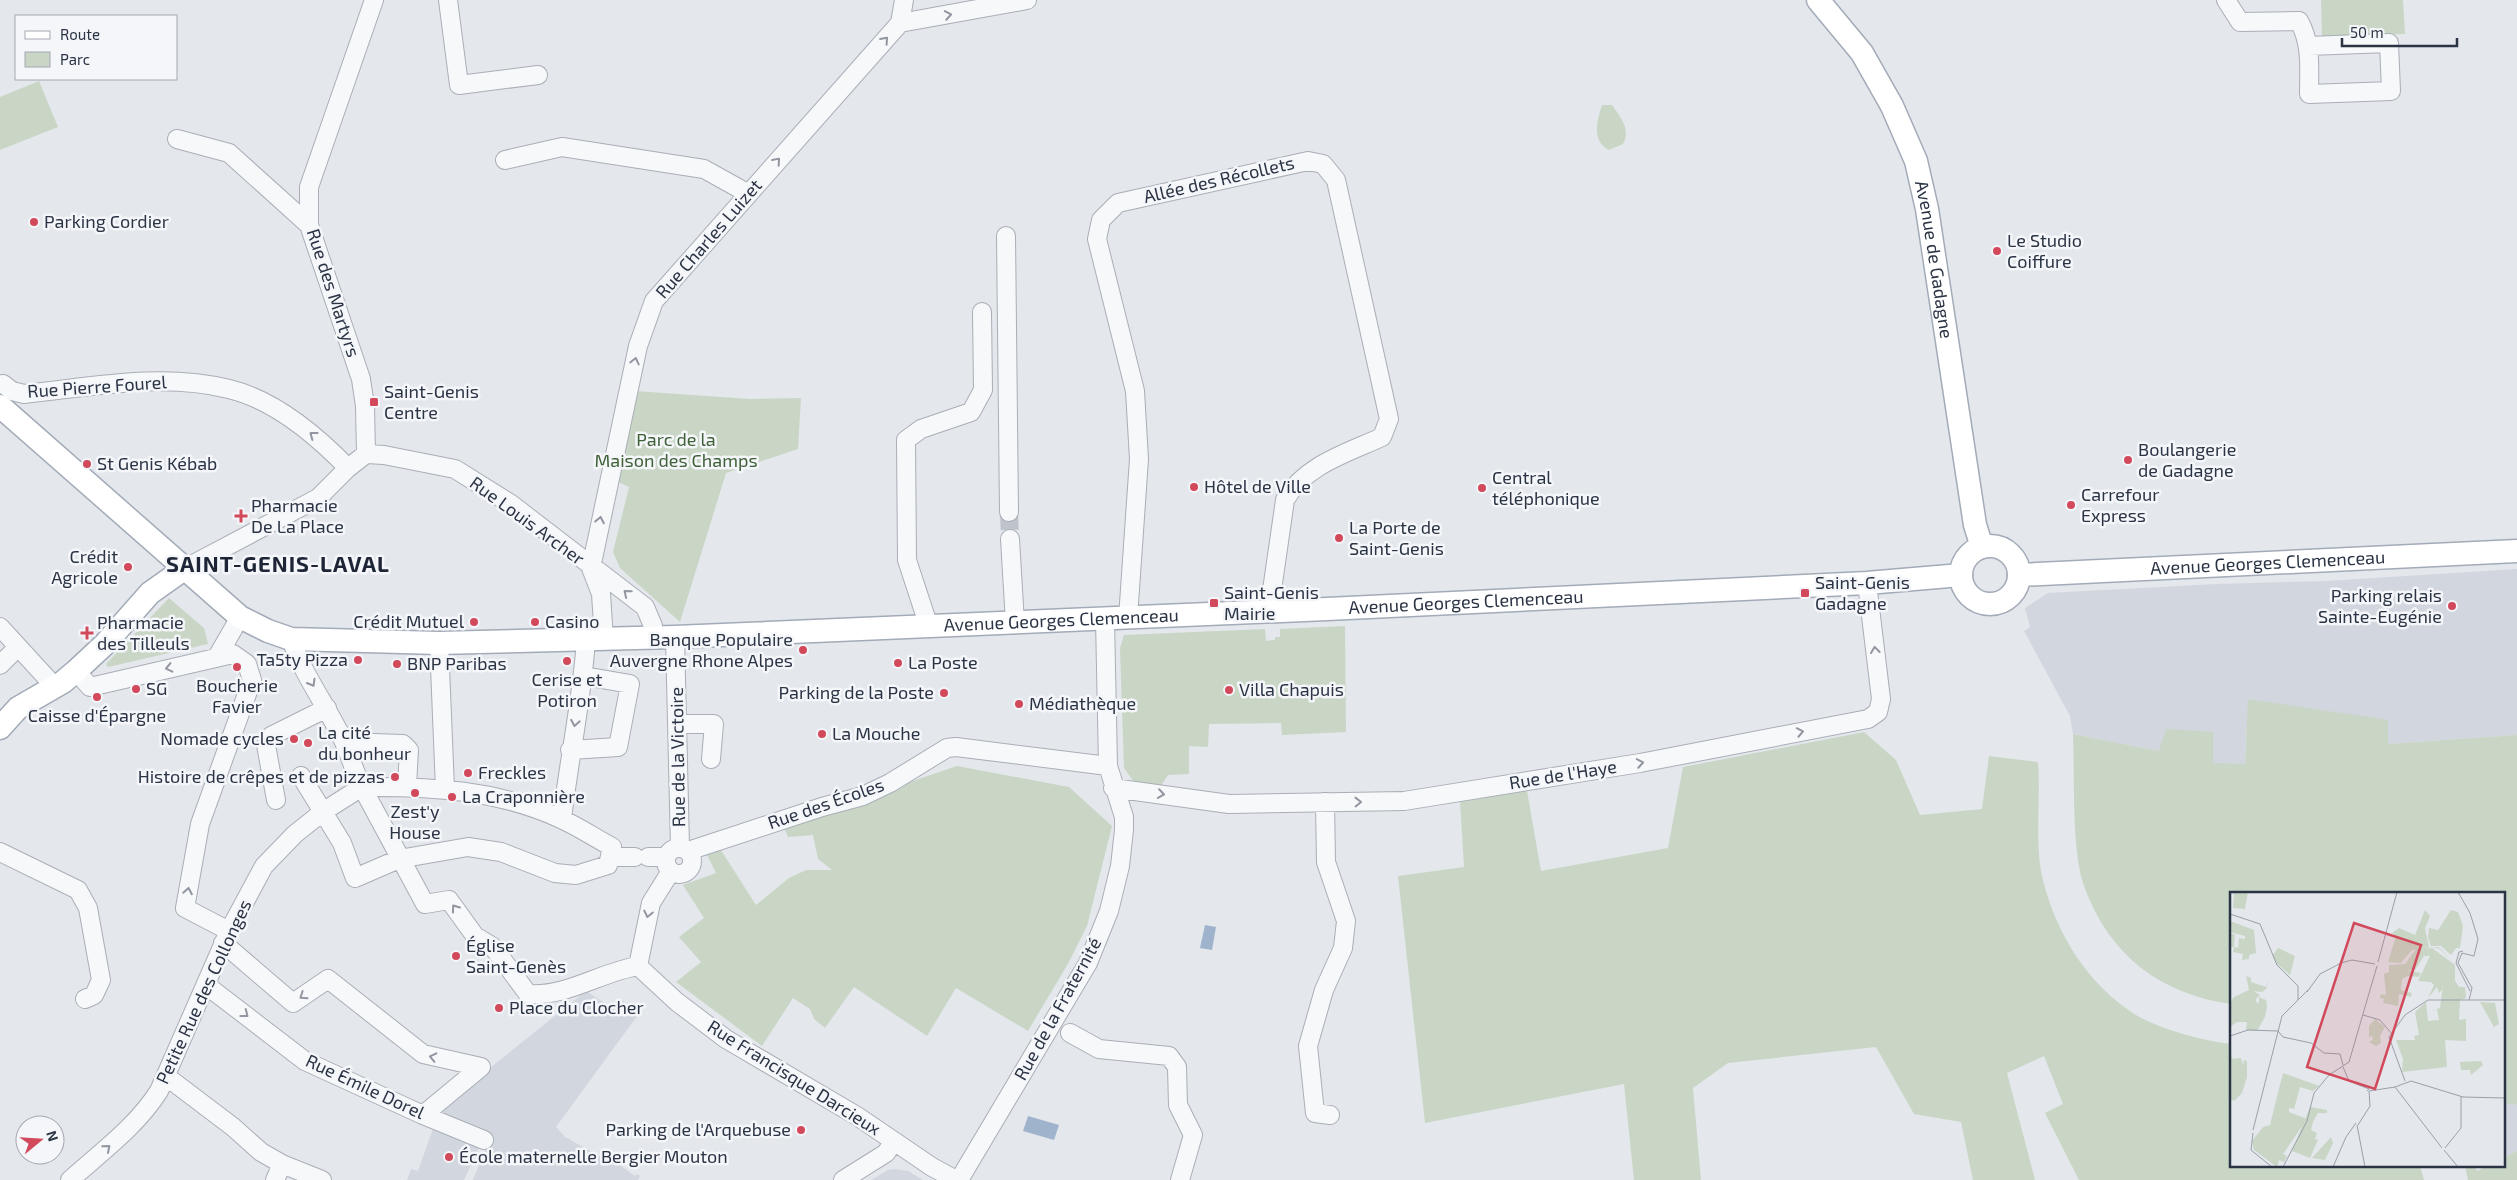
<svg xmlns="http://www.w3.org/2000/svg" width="2517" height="1180" viewBox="0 0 2517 1180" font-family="'Exo 2',sans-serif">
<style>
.built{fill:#d2d6de}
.green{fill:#c9d6c5}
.water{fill:#9fb4cc}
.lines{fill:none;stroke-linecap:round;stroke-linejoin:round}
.minor-tunnel{stroke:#bfc3cb;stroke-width:18;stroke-dasharray:18 9;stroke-linecap:butt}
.minor-casing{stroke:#a9aeb7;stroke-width:20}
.major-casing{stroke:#a3abb8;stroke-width:25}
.minor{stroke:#f7f8fa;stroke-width:18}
.major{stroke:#fff;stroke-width:22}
.oneway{stroke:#9196a0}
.poi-dot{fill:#d1495b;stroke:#f4f6f9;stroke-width:2}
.labels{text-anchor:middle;stroke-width:5;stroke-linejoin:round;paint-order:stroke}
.street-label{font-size:18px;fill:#2b3445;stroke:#f4f6f9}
.poi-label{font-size:18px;fill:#2b3445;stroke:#f4f6f9;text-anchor:start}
.park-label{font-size:18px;fill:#3f6138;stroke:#f4f6f9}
.district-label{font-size:22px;font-weight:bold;letter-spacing:1px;fill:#1d2536;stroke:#f4f6f9}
.inset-road{fill:none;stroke:#9a9fa9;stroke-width:1}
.view{fill:#d1495b;fill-opacity:0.15;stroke:#d1495b;stroke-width:2.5}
.inset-edge{fill:none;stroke:#2b3445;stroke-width:2.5}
</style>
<rect width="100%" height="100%" fill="#e4e7ec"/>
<!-- built -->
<path class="built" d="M 2517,569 L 2517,735 L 2388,744 L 2388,720 L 2246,732 L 2245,764 L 2213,764 L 2213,733 L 2159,751 L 2073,734 L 2070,716 L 2024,631 L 2030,627 L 2025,608 L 2048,593 L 2217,584 L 2327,581 Z
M 586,991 L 614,1009 L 622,1000 L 640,1012 L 556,1127 L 565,1137 L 614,1164 L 615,1162 L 635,1176 L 637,1174 L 640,1176 L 638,1180 L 473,1180 L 486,1148 L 435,1112 Z
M 2503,1103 L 2517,1105 L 2517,1151 L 2503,1158 Z
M 434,1126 L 480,1145 L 464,1180 L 407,1180 L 411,1169 L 418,1171 Z
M 895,1169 L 908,1171 L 923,1180 L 871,1180 L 888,1170 Z"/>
<!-- green -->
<path class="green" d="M 2321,0 L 2403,0 L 2405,34 L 2322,37 Z
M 39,81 L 58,127 L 0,150 L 0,97 Z
M 1602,105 L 1612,105 C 1621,118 1631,129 1623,144 L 1609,150 C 1591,141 1597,121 1602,105 Z
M 635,391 L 750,399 L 801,398 L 798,449 L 726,473 L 680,622 L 620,568 L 613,552 L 629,487 L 614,480 Z
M 169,598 L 204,628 L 208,644 L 108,667 L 106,664 Z
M 1345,626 L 1346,732 L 1282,735 L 1281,723 L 1209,724 L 1208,747 L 1189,746 L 1189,774 L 1168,775 L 1160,787 L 1134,782 L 1124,768 L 1120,648 L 1124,635 L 1265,629 L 1266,641 L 1275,640 L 1275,637 L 1280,637 L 1280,629 Z
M 2248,699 L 2388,720 L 2388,744 L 2517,735 L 2517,1105 L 2503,1103 L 2503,894 L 2231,894 L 2231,1004 C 2160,994 2109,955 2084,886 C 2071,848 2075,777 2073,734 L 2159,751 L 2166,729 L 2213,732 L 2213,763 L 2245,764 Z
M 1864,732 L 1896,760 L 1920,815 L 1982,809 L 1989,756 L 2038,762 C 2041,799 2034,845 2043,880 C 2056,934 2089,986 2136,1015 C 2159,1029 2204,1041 2231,1044 L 2231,1166 L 2420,1166 L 2424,1180 L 2079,1180 L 2045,1113 L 2063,1104 L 2044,1056 L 2007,1073 L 2035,1180 L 1973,1180 L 1961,1122 L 1914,1114 L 1876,1047 L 1728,1063 L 1693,1088 L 1701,1180 L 1634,1180 L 1624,1084 L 1425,1123 L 1398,876 L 1464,867 L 1460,801 L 1527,791 L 1541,871 L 1668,848 L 1683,767 Z
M 957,766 L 1069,787 L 1112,826 L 1087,926 L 1069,962 L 1028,1031 L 956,988 L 927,1036 L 854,987 L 825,1028 L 814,1019 L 810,1009 L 793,998 L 762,1046 L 676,982 L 701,962 L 679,937 L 704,918 L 683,885 L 716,873 L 705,851 L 717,844 L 756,905 L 789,878 L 806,870 L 832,870 L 818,859 L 813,835 L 788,837 L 783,825 Z
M 2517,1151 L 2517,1180 L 2468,1180 L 2465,1166 L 2475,1166 L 2477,1171 L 2487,1166 L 2503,1166 L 2503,1158 Z"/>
<!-- water -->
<path class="water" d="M 1205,925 L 1216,927 L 1212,950 L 1200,948 Z
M 1028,1116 L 1059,1125 L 1054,1140 L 1023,1131 Z"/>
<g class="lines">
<!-- minor-tunnel -->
<path class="minor-tunnel" d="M 1009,512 L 1010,539"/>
<!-- minor casing -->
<g class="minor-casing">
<path id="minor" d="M 448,0 L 459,85 L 538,75
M 2226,0 L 2240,22 L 2299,21 C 2312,44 2309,69 2309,94 L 2391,91 L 2389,43 L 2308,46
M 900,23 L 1027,0
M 177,139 L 229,153 L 309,225
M 505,160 L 562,147 L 704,169 L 749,194
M 1006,236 L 1009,512
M 3,384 L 12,391 L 24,394 C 91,387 162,372 229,389 C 275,400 316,435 348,468
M 366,454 L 384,455 L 455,469 L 511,504 L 645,607 L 653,626 L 654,637
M 1010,539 L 1015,623
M 184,569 L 318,498 L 348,468 L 366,454 L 365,406 L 361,379 L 309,225 L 309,187 L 374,0
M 1128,618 L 1139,459 L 1135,391 L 1097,239 L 1101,220 L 1118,203 L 1308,161 L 1323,164 L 1336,180 L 1389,419 L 1382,437 C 1347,453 1305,465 1285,500 L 1269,611
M 0,627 L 55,687
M 929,627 L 907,560 L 906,440 L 921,429 L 971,412 L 983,390 L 982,312
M 675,637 L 680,847
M 291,639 C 303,675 327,706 343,740 C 350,755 354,771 362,787 L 425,904 L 449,900 L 475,936 L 493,947 L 528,994 C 567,997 601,972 638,966
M 604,639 L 601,594 L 591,568 L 638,346 L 654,301 L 900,23 L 904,0
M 439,643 L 445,789
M 217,657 L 240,617
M 0,665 L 18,647
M 76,671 L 90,687 L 233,654 L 247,664 L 252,680 L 200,824 L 185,908 L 229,931
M 677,724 L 714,724 L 711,759
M 344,742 L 403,744 L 409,750 L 407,786
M 570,750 L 618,747 L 630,684 L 584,676
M 301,776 L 342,843 L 355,878 L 399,859 L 468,847 L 501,852 L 555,873 L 576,875 L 608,865 L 612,847 C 595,838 579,827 561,819 C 499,790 429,786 362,787
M 1113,788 L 1229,804 L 1404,801 L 1640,763 L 1868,719 L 1878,712 L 1881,699 L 1867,583
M 276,800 L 266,745 L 271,736 L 327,708
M 1325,802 L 1326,862 L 1346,921 L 1343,948 L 1324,990 L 1308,1046 L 1315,1113 L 1330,1115
M 562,819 C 569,759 582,700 586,640
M666 861a13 13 0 1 1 26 0a13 13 0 1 1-26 0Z
M 688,851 L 822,807 L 863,796 L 890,783 L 947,748 L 956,747 L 1108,766
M 0,852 L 78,890 L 88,908 L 101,980 L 94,995 L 85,999
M 610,857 L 635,857
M 648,857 L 666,857
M 223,943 L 293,1003 L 328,979 L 423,1054 L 481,1067
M 638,966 L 677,1002 L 726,1039 L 857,1116 L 932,1167 L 956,1180
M 638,966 L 651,903 L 671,871
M 206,985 L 305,1061 L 423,1115 L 484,1140
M 1070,1033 L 1099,1049 L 1169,1056 L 1177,1067 L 1178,1105 L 1193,1135 L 1180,1180
M 167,1077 L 233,1127 L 261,1152 L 282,1164 L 322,1180
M 423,1115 L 481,1067
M 70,1180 C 101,1152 136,1127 159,1091 L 229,931 L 264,866 L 295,834 L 324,811 L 362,787
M 275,1180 L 282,1164
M 843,1180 L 886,1153 L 894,1141
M 959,1180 L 1088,963 L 1109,911 L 1120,866 L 1124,830 L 1124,817 L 1108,766 L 1105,619"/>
</g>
<!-- major casing -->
<g class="major-casing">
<g id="major">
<path id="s1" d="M 1818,0 L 1862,53 L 1892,106 L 1916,161 L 1927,209 L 1975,525 L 1982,547"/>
<path id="s2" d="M 0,406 L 240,617 L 268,631 L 291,639 L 439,643 L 675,637 L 1327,609 L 1867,583 L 1961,575"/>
<circle cx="1990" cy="575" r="29"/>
<path id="s3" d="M 2019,575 L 2517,551"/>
<path d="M 0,728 L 18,708 L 63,682 L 76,671 L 105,644 L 150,593 L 184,569"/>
</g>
</g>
<!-- minor -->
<use href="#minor" class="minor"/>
<!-- major -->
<use href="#major" class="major"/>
</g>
<!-- one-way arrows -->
<defs><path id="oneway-chevron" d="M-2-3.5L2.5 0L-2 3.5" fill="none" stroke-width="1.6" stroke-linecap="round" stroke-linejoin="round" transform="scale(1.25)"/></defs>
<g class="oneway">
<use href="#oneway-chevron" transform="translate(948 15) rotate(-10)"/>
<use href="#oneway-chevron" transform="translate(885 40) rotate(-48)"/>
<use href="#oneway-chevron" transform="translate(777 161) rotate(-49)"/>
<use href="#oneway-chevron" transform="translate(635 361) rotate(-77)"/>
<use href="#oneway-chevron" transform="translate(313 435) rotate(-143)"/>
<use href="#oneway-chevron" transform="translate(600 520) rotate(-79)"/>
<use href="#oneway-chevron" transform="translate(627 593) rotate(-140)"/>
<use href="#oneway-chevron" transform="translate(1875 650) rotate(-97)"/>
<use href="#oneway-chevron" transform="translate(169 668) rotate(167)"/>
<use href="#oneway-chevron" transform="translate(312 683) rotate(60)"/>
<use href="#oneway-chevron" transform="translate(575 723) rotate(100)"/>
<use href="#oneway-chevron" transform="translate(1800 732) rotate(-11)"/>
<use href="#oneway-chevron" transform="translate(1640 763) rotate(-10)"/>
<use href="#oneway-chevron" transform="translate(1161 794) rotate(8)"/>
<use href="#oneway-chevron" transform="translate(1358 802) rotate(-1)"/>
<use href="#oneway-chevron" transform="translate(188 891) rotate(-80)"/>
<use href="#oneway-chevron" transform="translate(455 908) rotate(-126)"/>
<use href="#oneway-chevron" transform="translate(648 914) rotate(102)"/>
<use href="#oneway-chevron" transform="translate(303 996) rotate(146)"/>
<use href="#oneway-chevron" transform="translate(245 1014) rotate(38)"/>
<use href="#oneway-chevron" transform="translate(433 1057) rotate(-167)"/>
<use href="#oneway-chevron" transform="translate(107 1148) rotate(-41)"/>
</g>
<!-- markers -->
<g class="poi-dot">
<circle cx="34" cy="222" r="5"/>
<circle cx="1997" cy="251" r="5"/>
<rect x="369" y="397" width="10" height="10" rx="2.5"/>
<circle cx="2128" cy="460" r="5"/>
<circle cx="87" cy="464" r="5"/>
<circle cx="1194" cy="487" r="5"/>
<circle cx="1482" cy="488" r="5"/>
<circle cx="2071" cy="505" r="5"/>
<path d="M238.5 508.5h5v5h5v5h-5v5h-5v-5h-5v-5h5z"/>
<circle cx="1339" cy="538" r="5"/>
<circle cx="128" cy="567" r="5"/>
<rect x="1800" y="588" width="10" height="10" rx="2.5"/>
<rect x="1209" y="598" width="10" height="10" rx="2.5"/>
<circle cx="2452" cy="606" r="5"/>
<circle cx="474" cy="622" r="5"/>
<circle cx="535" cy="622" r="5"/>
<path d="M84.5 625.5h5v5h5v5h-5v5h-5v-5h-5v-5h5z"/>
<circle cx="803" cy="650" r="5"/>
<circle cx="358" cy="660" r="5"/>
<circle cx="567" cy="661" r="5"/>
<circle cx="898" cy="663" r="5"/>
<circle cx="397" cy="664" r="5"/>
<circle cx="237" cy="667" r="5"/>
<circle cx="136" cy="689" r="5"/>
<circle cx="1229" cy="690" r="5"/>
<circle cx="944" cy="693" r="5"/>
<circle cx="97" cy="697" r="5"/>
<circle cx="1019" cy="704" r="5"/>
<circle cx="822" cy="734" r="5"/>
<circle cx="294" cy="739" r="5"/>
<circle cx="308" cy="743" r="5"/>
<circle cx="468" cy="773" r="5"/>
<circle cx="395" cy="777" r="5"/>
<circle cx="415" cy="793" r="5"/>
<circle cx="452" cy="797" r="5"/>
<circle cx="456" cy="956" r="5"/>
<circle cx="499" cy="1008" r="5"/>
<circle cx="801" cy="1130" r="5"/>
<circle cx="449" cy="1157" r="5"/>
</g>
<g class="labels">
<!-- street labels -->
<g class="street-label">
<text transform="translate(1219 180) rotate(-13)" y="6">Allée des Récollets</text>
<text transform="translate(709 239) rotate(-49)" y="6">Rue Charles Luizet</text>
<text dy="6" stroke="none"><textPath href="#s1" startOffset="290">Avenue de Gadagne</textPath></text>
<text transform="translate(333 293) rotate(72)" y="6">Rue des Martyrs</text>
<text transform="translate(97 387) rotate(-4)" y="6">Rue Pierre Fourel</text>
<text transform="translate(527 521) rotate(36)" y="6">Rue Louis Archer</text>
<text dy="6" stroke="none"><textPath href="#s3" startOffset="249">Avenue Georges Clemenceau</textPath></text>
<text dy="6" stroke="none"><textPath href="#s2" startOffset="1551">Avenue Georges Clemenceau</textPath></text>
<text dy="6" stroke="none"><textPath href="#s2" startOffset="1146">Avenue Georges Clemenceau</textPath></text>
<text transform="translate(678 757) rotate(-91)" y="6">Rue de la Victoire</text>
<text transform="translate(1563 775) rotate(-9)" y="6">Rue de l'Haye</text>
<text transform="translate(826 804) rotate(-19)" y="6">Rue des Écoles</text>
<text transform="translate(204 992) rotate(-65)" y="6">Petite Rue des Collonges</text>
<text transform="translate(1058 1009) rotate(-61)" y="6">Rue de la Fraternité</text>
<text transform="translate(794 1078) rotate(32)" y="6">Rue Francisque Darcieux</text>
<text transform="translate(365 1087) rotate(25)" y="6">Rue Émile Dorel</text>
</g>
<!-- poi labels -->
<g class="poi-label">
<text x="44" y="228">Parking Cordier</text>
<text x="2007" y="247">Le Studio<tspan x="2007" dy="21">Coiffure</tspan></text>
<text x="384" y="398">Saint-Genis<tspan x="384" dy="21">Centre</tspan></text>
<text x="2138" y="456">Boulangerie<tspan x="2138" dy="21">de Gadagne</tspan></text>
<text x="97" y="470">St Genis Kébab</text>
<text x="1492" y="484">Central<tspan x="1492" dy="21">téléphonique</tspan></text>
<text x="1204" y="493">Hôtel de Ville</text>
<text x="2081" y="501">Carrefour<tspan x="2081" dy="21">Express</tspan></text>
<text x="251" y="512">Pharmacie<tspan x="251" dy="21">De La Place</tspan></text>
<text x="1349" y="534">La Porte de<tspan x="1349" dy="21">Saint-Genis</tspan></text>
<text x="118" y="563" text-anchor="end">Crédit<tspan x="118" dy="21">Agricole</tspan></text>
<text x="1815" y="589">Saint-Genis<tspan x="1815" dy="21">Gadagne</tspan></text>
<text x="1224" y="599">Saint-Genis<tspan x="1224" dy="21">Mairie</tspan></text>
<text x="2442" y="602" text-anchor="end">Parking relais<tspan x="2442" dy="21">Sainte-Eugénie</tspan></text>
<text x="464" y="628" text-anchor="end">Crédit Mutuel</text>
<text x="545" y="628">Casino</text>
<text x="97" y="629">Pharmacie<tspan x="97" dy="21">des Tilleuls</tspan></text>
<text x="793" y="646" text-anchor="end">Banque Populaire<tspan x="793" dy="21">Auvergne Rhone Alpes</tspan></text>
<text x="348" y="666" text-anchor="end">Ta5ty Pizza</text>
<text x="908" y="669">La Poste</text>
<text x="407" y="670">BNP Paribas</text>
<text x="567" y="686" text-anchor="middle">Cerise et<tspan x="567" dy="21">Potiron</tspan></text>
<text x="237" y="692" text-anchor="middle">Boucherie<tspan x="237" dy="21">Favier</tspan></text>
<text x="146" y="695">SG</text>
<text x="1239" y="696">Villa Chapuis</text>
<text x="934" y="699" text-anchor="end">Parking de la Poste</text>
<text x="1029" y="710">Médiathèque</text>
<text x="97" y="722" text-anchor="middle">Caisse d'Épargne</text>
<text x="318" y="739">La cité<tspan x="318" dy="21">du bonheur</tspan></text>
<text x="832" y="740">La Mouche</text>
<text x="284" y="745" text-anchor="end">Nomade cycles</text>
<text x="478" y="779">Freckles</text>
<text x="385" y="783" text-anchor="end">Histoire de crêpes et de pizzas</text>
<text x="462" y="803">La Craponnière</text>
<text x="415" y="818" text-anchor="middle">Zest'y<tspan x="415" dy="21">House</tspan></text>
<text x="466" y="952">Église<tspan x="466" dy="21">Saint-Genès</tspan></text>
<text x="509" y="1014">Place du Clocher</text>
<text x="791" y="1136" text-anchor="end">Parking de l'Arquebuse</text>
<text x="459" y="1163">École maternelle Bergier Mouton</text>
</g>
<!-- park labels -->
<g class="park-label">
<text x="676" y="446">Parc de la<tspan x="676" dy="21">Maison des Champs</tspan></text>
</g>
<!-- district labels -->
<g class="district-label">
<text x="278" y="572">SAINT-GENIS-LAVAL</text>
</g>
</g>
<!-- overview -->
<g transform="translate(2230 892)">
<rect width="275" height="275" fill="#e4e7ec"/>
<path d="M 0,0 L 18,0 L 15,17 L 3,16 L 4,2 ZM 195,18 L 200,24 L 195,36 L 199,55 L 182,58 L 171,71 L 158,70 L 166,44 L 162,41 L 169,36 L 185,43 ZM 221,18 L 228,20 L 233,34 L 230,56 L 226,56 L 221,63 L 211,54 L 201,54 L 198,46 L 199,36 L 208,38 ZM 0,29 L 24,38 L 26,61 L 19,63 L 19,67 L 12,68 L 13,62 L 3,60 L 4,55 L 0,55 L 0,42 L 5,42 L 4,55 L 8,56 L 9,46 L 15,47 L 15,44 L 0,40 ZM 203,55 L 195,58 L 202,56 L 225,73 L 225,89 L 229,95 L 235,95 L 236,106 L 230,108 L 229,128 L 236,127 L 236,149 L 215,148 L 217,175 L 172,180 L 173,167 L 166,148 L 185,148 L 184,144 L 189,143 L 185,120 L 196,110 L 198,129 L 209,128 L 207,117 L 210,116 L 213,93 L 212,98 L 209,101 L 207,95 L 198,106 L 204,93 L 201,90 L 188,89 L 200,64 L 194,64 L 185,78 L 176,78 L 191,81 L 189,85 L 178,84 L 172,87 L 171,98 L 182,101 L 181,105 L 169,102 L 168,114 L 153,111 L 154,107 L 150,106 L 151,102 L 156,103 L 154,82 L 159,80 L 159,73 L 175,72 L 186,57 L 204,55 L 208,55 L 211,57 L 223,71 L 210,57 ZM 48,56 L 65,64 L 60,83 L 46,71 L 43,63 ZM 16,84 L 21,86 L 21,90 L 36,95 L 39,88 L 36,97 L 32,100 L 23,99 L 30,103 L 26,107 L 26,110 L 29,111 L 29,105 L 36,108 L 37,114 L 35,125 L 27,139 L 16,138 L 17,130 L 7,130 L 0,135 L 0,111 L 4,105 L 19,98 ZM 250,110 L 265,111 L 269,132 L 264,135 ZM 145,127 L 155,135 L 150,144 L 151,151 L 146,154 L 139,150 L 143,148 L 142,144 L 139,145 L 139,134 ZM 0,163 L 3,167 L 11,166 L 13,173 L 14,168 L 17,169 L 17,185 L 12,201 L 4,209 L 0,207 ZM 251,169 L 253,173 L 241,183 L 240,178 L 231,178 L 230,170 ZM 53,181 L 89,194 L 83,199 L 70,195 L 64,217 L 59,216 L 59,220 L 77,227 L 53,262 L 57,264 L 54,270 L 49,268 L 47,275 L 24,258 L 22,249 L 33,235 L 40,233 ZM 80,215 L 97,218 L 97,221 L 88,221 L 83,230 L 81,238 L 87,241 L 85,247 L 88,248 L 80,266 L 62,259 ZM 101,245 L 103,251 L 95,268 L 82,266 Z" fill="#c9d6c5"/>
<path class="inset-road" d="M 228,0 L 240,21 L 248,47 L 244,64 L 232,61 L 228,71 L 242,96 L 239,108M 0,22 L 30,32 L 47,73 L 68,94 L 68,108M 233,59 L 229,60 L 226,71 L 240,99M 148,70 L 167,0M 77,100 L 90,82 L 111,71 L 122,68 L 145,72M 207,108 L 275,108M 133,123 L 150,128 L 162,142M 0,144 L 18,138 L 48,139 L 53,145 L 81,151 L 94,161 L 110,162 L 113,173M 113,175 L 119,189 L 139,197 L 137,199M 175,189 L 159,145 L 175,123 L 198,108 L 207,108M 165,195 L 212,256M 139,199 L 165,195 L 181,189 L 233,205 L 275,206M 127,233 L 135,275M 128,233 L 140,214 L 139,199M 23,238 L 52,124 L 78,98M 23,241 L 21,258 L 42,275M 215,256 L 231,236 L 231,205M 214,258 L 228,275M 53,275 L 77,229 L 84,201 L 99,183 L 119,170 L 147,74M 103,275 L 116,245 L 126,231"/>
<path class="view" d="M 124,31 L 191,53 L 145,197 L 77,175 Z"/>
<rect width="275" height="275" class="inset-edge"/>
</g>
<!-- legend -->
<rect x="15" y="15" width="162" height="65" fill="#f4f6f9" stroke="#a4a8b1"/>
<rect x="25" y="31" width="25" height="8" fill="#ffffff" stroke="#a4a8b1"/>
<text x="60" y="40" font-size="15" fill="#2b3445">Route</text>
<rect x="25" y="52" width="25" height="15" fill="#c9d6c5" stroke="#a4a8b1"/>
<text x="60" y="65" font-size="15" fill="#2b3445">Parc</text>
<!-- north arrow -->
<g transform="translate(40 1140) rotate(72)"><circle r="24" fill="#f4f6f9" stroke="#a4a8b1"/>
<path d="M0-4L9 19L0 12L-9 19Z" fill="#d1495b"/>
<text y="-8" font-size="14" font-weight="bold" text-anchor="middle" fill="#2b3445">N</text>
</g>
<!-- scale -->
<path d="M2342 38v8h115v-8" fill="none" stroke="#2b3445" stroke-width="2.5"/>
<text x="2350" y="38" font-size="15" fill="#2b3445" stroke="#f4f6f9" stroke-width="4" paint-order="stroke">50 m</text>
</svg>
